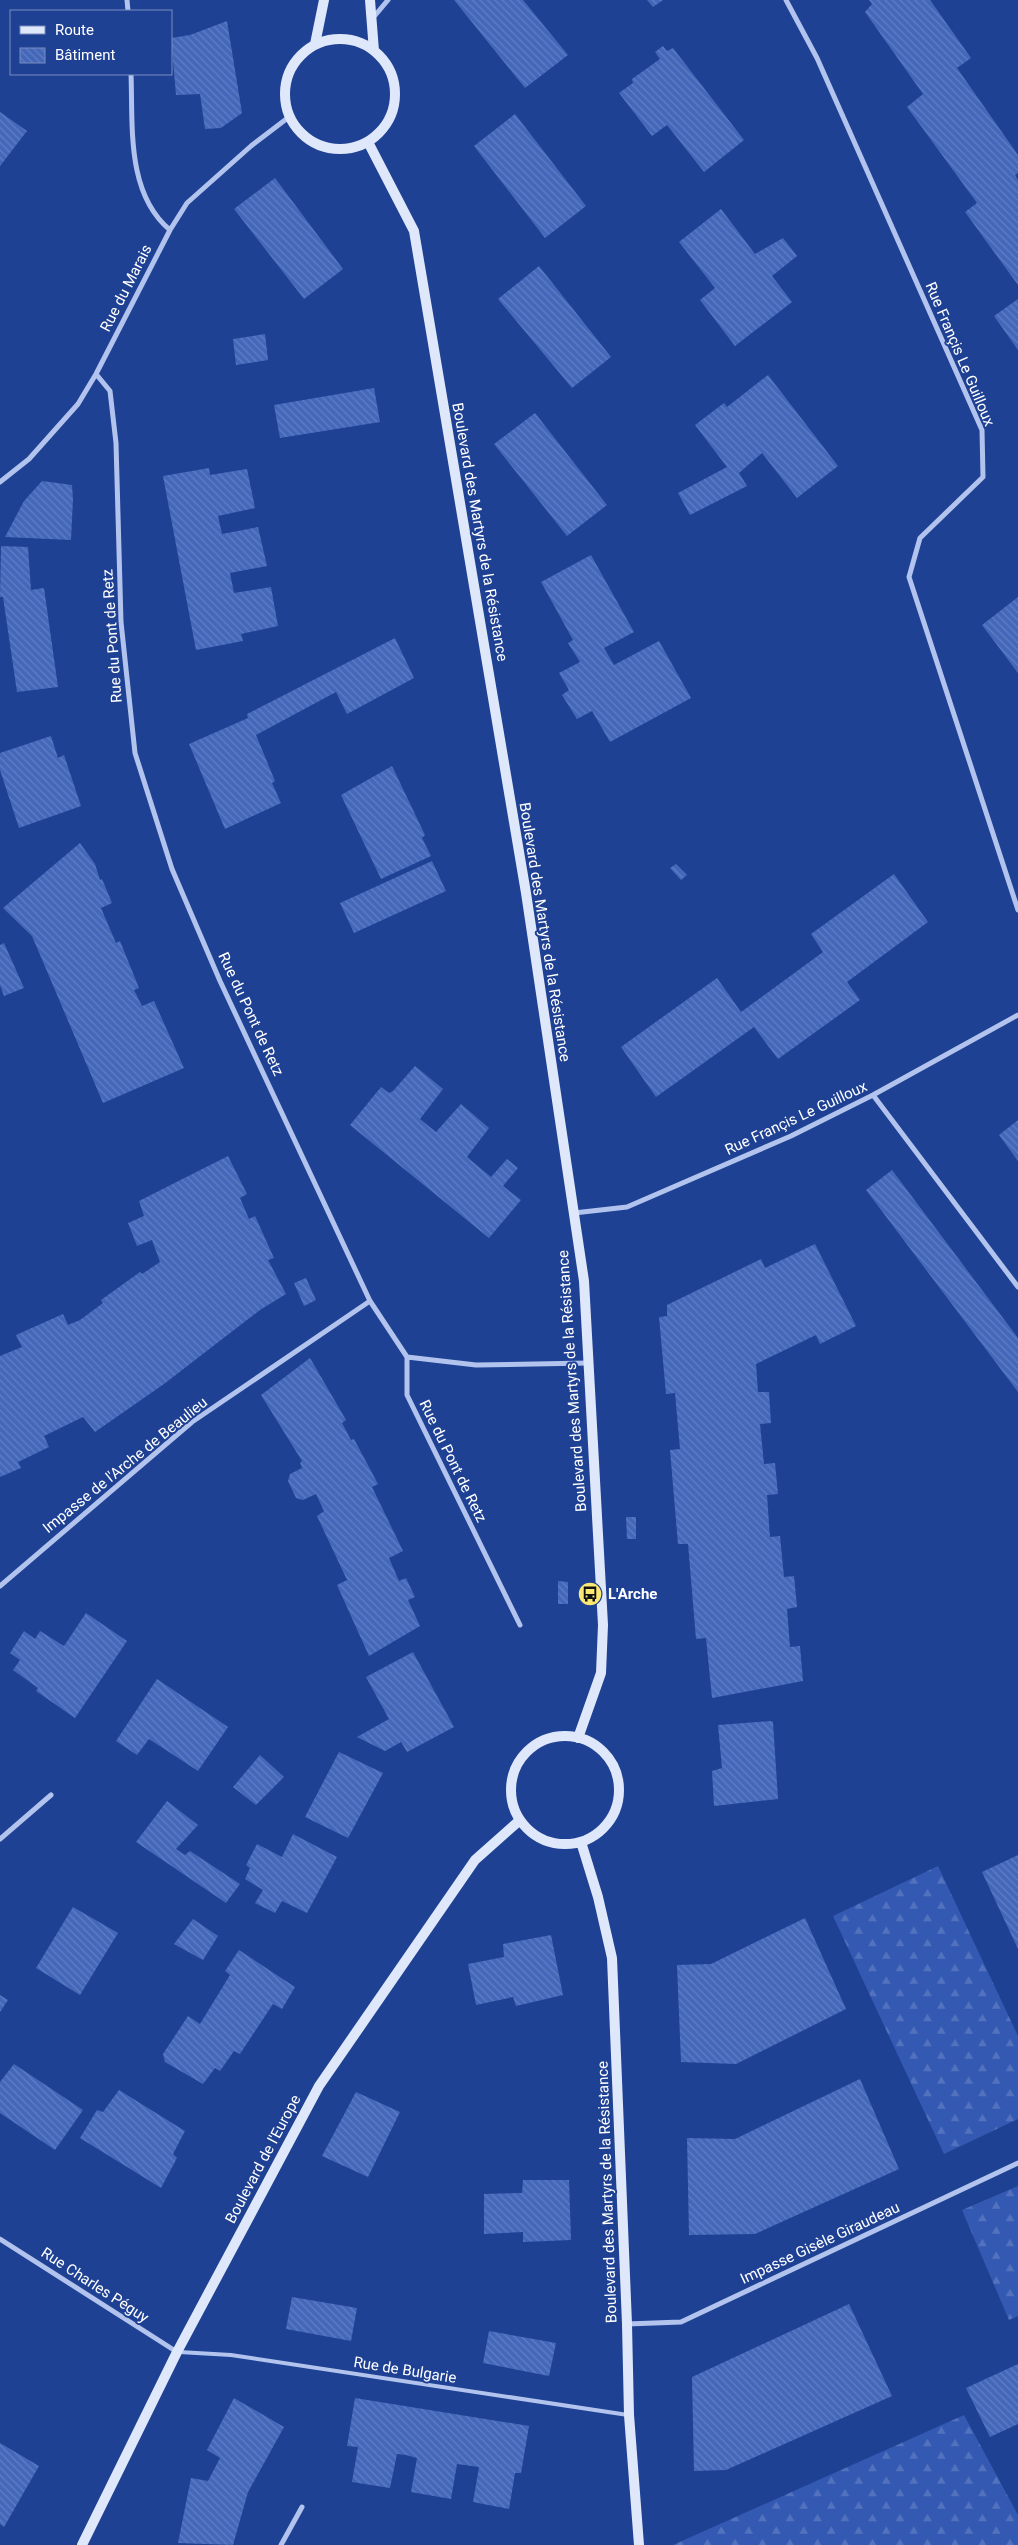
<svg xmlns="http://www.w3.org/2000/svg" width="1018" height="2545" viewBox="0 0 1018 2545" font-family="Roboto,sans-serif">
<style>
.forest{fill:url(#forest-firs)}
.building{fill:url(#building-back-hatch)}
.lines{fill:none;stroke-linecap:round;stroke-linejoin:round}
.lane{stroke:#b2c4ee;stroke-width:4}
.street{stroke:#b2c4ee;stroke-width:5}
.secondary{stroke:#dfe7fa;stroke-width:10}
.labels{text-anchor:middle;stroke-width:4;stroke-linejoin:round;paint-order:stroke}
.street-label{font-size:15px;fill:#fff;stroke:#1f4194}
.poi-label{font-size:15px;font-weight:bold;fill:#fff;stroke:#1f4194;text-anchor:start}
</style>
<defs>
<pattern id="forest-firs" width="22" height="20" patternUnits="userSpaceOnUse" patternTransform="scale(1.25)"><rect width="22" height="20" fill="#3459b2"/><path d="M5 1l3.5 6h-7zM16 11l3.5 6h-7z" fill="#5272be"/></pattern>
<pattern id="building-back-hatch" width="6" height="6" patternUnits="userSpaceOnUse" patternTransform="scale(1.25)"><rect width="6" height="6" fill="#4467b9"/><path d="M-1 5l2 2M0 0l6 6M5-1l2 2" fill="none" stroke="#607ec4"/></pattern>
</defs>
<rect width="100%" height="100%" fill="#1f4194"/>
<!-- forest -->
<path class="forest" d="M 938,1866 L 1018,2036 L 1018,2119 L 944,2154 L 833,1916 Z
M 1018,2186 L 1018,2316 L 1009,2320 L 962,2210 Z
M 964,2415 L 1018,2515 L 1018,2545 L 673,2545 Z"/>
<!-- building -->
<path class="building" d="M 454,0 L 523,0 L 568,55 L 525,88 Z
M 647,0 L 663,0 L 653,7 Z
M 869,0 L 930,0 L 971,58 L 957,68 L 1018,155 L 1018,173 L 1015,175 L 1018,180 L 1018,285 L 965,212 L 977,203 L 907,107 L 923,94 L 865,12 L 872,4 Z
M 227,21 L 242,113 L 221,128 L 205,129 L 200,94 L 176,95 L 171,38 L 190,35 Z
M 663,46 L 667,51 L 673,48 L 744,140 L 704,172 L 667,125 L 652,136 L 619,93 L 633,83 L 632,79 L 660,59 L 655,52 Z
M 0,112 L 27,131 L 0,166 Z
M 515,114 L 586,206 L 545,238 L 474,146 Z
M 275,178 L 343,269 L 304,299 L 234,209 Z
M 721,209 L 755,254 L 783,238 L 797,256 L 772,276 L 792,302 L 735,346 L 700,300 L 715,288 L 679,242 Z
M 539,266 L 611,357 L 572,388 L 498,299 Z
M 1018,299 L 1018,350 L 994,316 Z
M 265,334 L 268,360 L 236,365 L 233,339 Z
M 768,375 L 838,466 L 797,498 L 762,453 L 739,473 L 747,486 L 690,515 L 678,493 L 727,467 L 695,425 L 724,403 L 727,407 Z
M 374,388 L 380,422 L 280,438 L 274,405 Z
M 535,413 L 607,505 L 567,536 L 494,444 Z
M 209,468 L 210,475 L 247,469 L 255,508 L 218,516 L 222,534 L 258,527 L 267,566 L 230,573 L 234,593 L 271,587 L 278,626 L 241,634 L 243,641 L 196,650 L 163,476 Z
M 42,481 L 72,485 L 73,499 L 71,540 L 5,537 L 24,501 Z
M 1,546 L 28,547 L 31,590 L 44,588 L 58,687 L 17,692 L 3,597 L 0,597 Z
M 591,555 L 634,632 L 604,648 L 614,665 L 659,641 L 691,698 L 610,742 L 592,711 L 577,719 L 562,695 L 569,690 L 559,673 L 580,662 L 568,643 L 573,640 L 541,582 Z
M 1018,597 L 1018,673 L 982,625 Z
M 395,638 L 414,678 L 347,714 L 336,692 L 256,735 L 275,781 L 272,783 L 281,803 L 225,829 L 189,744 L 248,718 L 247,714 Z
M 51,736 L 58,758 L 64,755 L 81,806 L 19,828 L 0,770 L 0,753 Z
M 392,766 L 425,835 L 422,838 L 431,856 L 381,879 L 341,795 Z
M 80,843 L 95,864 L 100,880 L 102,879 L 112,903 L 101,908 L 116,943 L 120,941 L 139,988 L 134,990 L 142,1006 L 154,1001 L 184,1068 L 103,1103 L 32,936 L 3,908 Z
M 432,861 L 446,891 L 354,933 L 340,903 Z
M 676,864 L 687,875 L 681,880 L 670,868 Z
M 894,874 L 928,922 L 847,982 L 860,1000 L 778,1059 L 754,1027 L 656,1097 L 621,1047 L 717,978 L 741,1012 L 823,952 L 811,934 Z
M 4,943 L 24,988 L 4,996 L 0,985 L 0,945 Z
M 415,1066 L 443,1089 L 420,1119 L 436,1132 L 461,1104 L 489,1128 L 467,1157 L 491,1177 L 507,1159 L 518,1168 L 503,1186 L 521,1200 L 489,1238 L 350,1125 L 381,1087 L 389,1093 L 393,1091 Z
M 1018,1120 L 1018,1161 L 999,1135 Z
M 228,1156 L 247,1194 L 240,1198 L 249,1219 L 255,1216 L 274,1258 L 268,1260 L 286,1294 L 260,1310 L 164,1384 L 95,1432 L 83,1417 L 44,1436 L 49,1447 L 18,1462 L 21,1468 L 0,1477 L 0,1356 L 22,1347 L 16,1335 L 63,1314 L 68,1325 L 80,1320 L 103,1303 L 101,1300 L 140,1272 L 142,1274 L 160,1262 L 152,1240 L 137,1246 L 128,1223 L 144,1216 L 139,1201 Z
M 892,1170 L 1018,1338 L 1018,1392 L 866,1190 Z
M 815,1244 L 856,1326 L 820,1344 L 816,1335 L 756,1364 L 758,1392 L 769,1392 L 771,1423 L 760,1424 L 764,1464 L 775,1463 L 778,1494 L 767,1495 L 770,1537 L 780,1536 L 784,1577 L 794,1576 L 797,1607 L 787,1609 L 790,1647 L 800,1646 L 803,1681 L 712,1698 L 706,1638 L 696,1639 L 688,1544 L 678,1544 L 670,1450 L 680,1449 L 675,1393 L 666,1394 L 659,1317 L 667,1316 L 667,1305 L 761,1259 L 765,1268 Z
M 306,1278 L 316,1300 L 304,1306 L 294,1283 Z
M 310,1358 L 346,1420 L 342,1423 L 351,1440 L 354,1439 L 378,1484 L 372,1487 L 403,1551 L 389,1558 L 399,1581 L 406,1578 L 415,1597 L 408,1600 L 420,1626 L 369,1656 L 337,1585 L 347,1580 L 317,1516 L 324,1511 L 316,1494 L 303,1500 L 296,1498 L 288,1481 L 290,1474 L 302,1468 L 300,1463 L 302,1461 L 261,1395 Z
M 626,1517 L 636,1517 L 636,1539 L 627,1539 Z
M 558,1581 L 568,1582 L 568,1604 L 558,1604 Z
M 86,1613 L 127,1641 L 75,1718 L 36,1691 L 38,1688 L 13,1670 L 20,1660 L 10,1653 L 24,1631 L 35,1639 L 40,1631 L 64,1646 Z
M 413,1652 L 454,1727 L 407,1752 L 401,1742 L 385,1751 L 357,1737 L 389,1719 L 366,1677 Z
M 157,1679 L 228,1727 L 198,1771 L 149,1739 L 137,1755 L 116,1741 Z
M 771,1721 L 773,1722 L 778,1799 L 714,1806 L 712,1771 L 722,1768 L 718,1725 Z
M 339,1752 L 383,1773 L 348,1838 L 305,1817 Z
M 260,1755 L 284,1777 L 256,1805 L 233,1787 Z
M 167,1801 L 198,1825 L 176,1849 L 185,1855 L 190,1851 L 240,1884 L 226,1903 L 136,1842 Z
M 293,1834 L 337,1857 L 307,1913 L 282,1901 L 275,1913 L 255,1903 L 263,1890 L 245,1879 L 250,1868 L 246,1865 L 257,1844 L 282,1857 Z
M 1018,1855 L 1018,1949 L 982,1872 Z
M 73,1907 L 118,1933 L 80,1995 L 36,1968 Z
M 805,1918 L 846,2009 L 736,2064 L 681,2062 L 677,1965 L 711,1964 Z
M 193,1919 L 218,1936 L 203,1960 L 174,1944 Z
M 551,1935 L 563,1995 L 516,2006 L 513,1997 L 476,2005 L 468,1964 L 504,1957 L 503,1944 Z
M 239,1950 L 295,1987 L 282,2009 L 273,2004 L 240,2054 L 234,2051 L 220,2071 L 215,2068 L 203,2084 L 165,2062 L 163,2054 L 188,2016 L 200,2024 L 230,1975 L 225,1971 Z
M 0,1995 L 8,2000 L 0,2012 Z
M 14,2064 L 83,2110 L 55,2150 L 0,2113 L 0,2082 Z
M 860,2079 L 899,2169 L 755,2234 L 689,2235 L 687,2138 L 735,2139 Z
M 119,2090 L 185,2131 L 173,2154 L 177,2158 L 161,2188 L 80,2138 L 97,2110 L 103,2112 Z
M 356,2092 L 400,2112 L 368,2177 L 322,2156 Z
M 523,2180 L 569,2180 L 571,2240 L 523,2242 L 523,2232 L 484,2234 L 484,2194 L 522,2193 Z
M 292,2297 L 357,2308 L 351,2341 L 286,2329 Z
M 849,2304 L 892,2396 L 726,2470 L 694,2471 L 692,2377 Z
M 489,2331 L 556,2343 L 549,2376 L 483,2363 Z
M 1018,2364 L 1018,2424 L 990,2437 L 966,2388 Z
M 234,2398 L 284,2427 L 248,2492 L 233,2545 L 178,2543 L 191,2478 L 208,2481 L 220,2458 L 207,2450 Z
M 355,2398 L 529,2426 L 521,2473 L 515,2473 L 509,2509 L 473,2502 L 479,2467 L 457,2464 L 451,2499 L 411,2492 L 417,2458 L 406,2455 L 397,2454 L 390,2488 L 352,2482 L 358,2447 L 347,2446 Z
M 0,2443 L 39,2466 L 4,2527 L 0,2524 Z"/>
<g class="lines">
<!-- lane -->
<path class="lane" d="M 179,2352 L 231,2355 L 628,2415"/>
<!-- street -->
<path class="street" d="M 127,0 L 128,11
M 786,0 L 817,58 L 982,430 L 983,477 L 920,538 L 909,577 L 1018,910
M 372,19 L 388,0
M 131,74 C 133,126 126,193 170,230
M 96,374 L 110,391 L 116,443 L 121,622 L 135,753 L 172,869 L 220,981 L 370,1301 L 407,1357 L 407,1395 L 520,1625
M 0,482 L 29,459 L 78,404 L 96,374 L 170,230 L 187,203 L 251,146 L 289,117
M 873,1095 L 1018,1287
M 574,1213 L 627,1207 L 791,1136 L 873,1095 L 1018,1015
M 407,1357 L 476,1365 L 588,1363
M 0,1586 L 192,1422 L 370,1301
M 0,1839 L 51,1795
M 0,2239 L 177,2352
M 627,2324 L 681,2322 L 1018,2163
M 281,2545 L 302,2507"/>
<!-- secondary -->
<path class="secondary" d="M 370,0 L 374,51
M285 94a55 55 0 1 1 110 0a55 55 0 1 1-110 0Z
M 315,44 L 324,0
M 368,142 L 414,231 L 526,893 L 584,1281 L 603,1625 L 601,1673 L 578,1738
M511 1790a54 54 0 1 1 108 0a54 54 0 1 1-108 0Z
M 581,1842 L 598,1897 L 612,1958 L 627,2324 L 629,2415 L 639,2545
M 82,2545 L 177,2352 L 319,2086 L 475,1860 L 520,1820"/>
</g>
<!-- icons -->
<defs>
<g id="bus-disc" transform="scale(1.25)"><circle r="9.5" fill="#fce973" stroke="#1f4194"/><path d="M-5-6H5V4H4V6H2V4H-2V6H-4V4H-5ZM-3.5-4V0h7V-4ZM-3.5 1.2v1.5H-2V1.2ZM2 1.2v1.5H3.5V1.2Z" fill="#111"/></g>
</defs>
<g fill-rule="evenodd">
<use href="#bus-disc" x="590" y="1594"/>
</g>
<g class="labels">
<!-- street labels -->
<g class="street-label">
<text transform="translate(126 288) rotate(-63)" y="5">Rue du Marais</text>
<text transform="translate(960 354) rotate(67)" y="5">Rue Françis Le Guilloux</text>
<text transform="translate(480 532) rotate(80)" y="5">Boulevard des Martyrs de la Résistance</text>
<text transform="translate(112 636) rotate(-94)" y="5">Rue du Pont de Retz</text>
<text transform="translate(545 932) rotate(81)" y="5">Boulevard des Martyrs de la Résistance</text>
<text transform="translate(251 1014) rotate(65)" y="5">Rue du Pont de Retz</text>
<text transform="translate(796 1118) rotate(-25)" y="5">Rue Françis Le Guilloux</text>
<text transform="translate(572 1381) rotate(-94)" y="5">Boulevard des Martyrs de la Résistance</text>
<text transform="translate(453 1461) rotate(64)" y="5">Rue du Pont de Retz</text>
<text transform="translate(125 1465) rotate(-39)" y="5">Impasse de l'Arche de Beaulieu</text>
<text transform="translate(263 2159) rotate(-62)" y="5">Boulevard de l'Europe</text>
<text transform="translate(607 2192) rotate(-92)" y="5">Boulevard des Martyrs de la Résistance</text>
<text transform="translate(820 2243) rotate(-25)" y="5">Impasse Gisèle Giraudeau</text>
<text transform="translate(95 2285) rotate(33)" y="5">Rue Charles Péguy</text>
<text transform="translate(405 2370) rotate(9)" y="5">Rue de Bulgarie</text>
</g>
<!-- poi labels -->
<g class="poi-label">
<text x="608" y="1599">L'Arche</text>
</g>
</g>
<!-- legend -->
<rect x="10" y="10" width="162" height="65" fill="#1f4194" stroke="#798dbf"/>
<rect x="20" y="26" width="25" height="8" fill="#dfe7fa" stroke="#798dbf"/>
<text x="55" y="35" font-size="15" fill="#ffffff">Route</text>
<rect x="20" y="48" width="25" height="15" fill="url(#building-back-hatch)" stroke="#798dbf"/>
<text x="55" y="60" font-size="15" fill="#ffffff">Bâtiment</text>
</svg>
